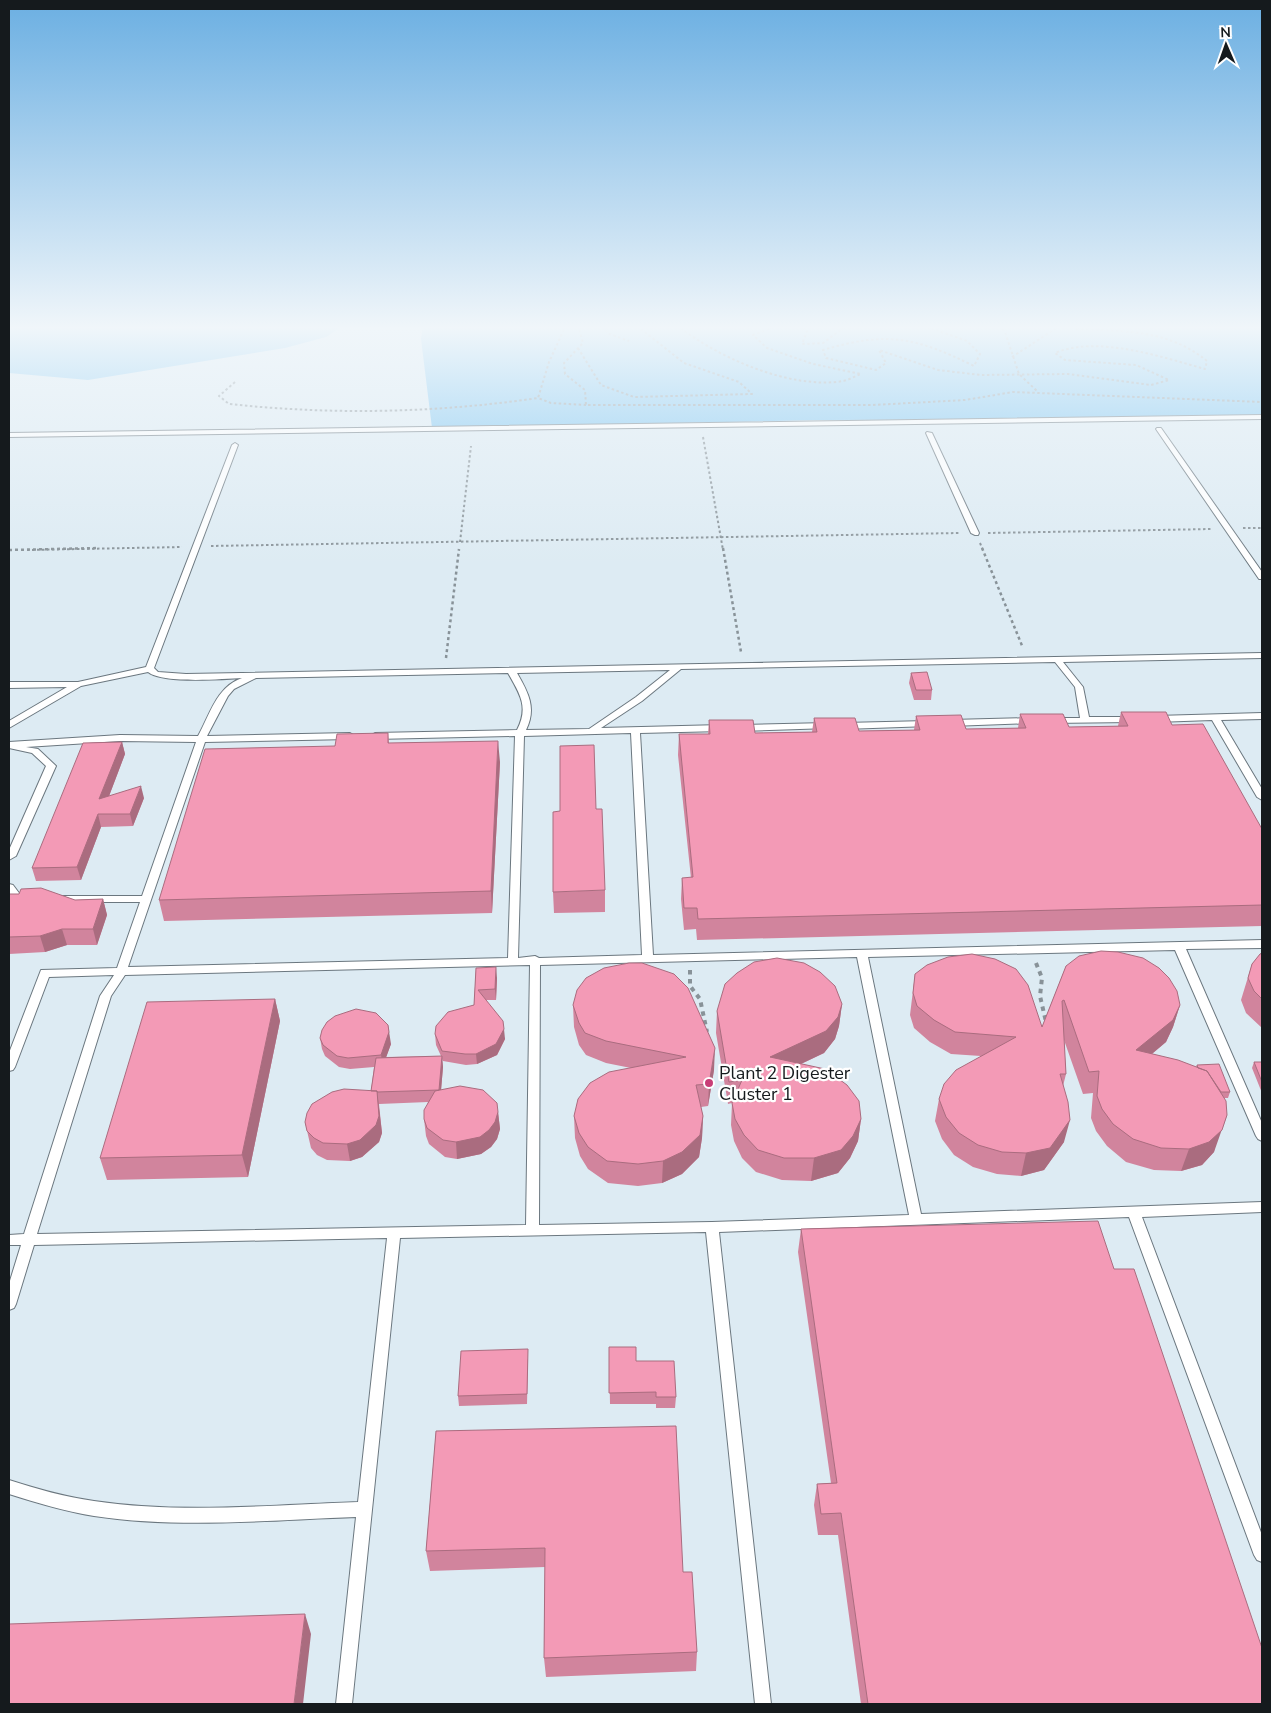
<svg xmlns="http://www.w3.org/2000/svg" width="1271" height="1713" viewBox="0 0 1271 1713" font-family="'Nunito Sans',sans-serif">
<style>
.green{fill:#7ac4f1}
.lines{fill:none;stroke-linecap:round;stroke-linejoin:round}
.service-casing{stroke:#6b777f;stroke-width:2}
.path-far2{stroke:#889298;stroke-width:2;stroke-dasharray:2.5 2.5;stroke-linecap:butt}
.path-far1{stroke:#889298;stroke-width:2.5;stroke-dasharray:3 3;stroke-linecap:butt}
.path{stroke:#889298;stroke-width:4;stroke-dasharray:4.5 4.5;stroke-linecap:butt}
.service{fill:#fff;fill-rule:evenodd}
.wall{fill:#d1849d}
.shaded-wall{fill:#aa6c7f}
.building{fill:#f39ab6;stroke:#aa6c7f}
.poi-dot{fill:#c83e77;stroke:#fff;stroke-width:2}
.labels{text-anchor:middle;stroke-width:4.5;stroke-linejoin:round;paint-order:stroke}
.poi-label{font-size:18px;fill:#151a1d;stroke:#fff;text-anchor:start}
</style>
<rect width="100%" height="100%" fill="#ddebf3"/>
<!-- green -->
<path class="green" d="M 9,325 L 344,325 L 326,337 L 285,348 L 88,380 L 9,373 Z
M 423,325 L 1262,325 L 1262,419 L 820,420 L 432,428 L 421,339 Z"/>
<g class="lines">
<!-- service casing -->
<g class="service-casing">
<path id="service" d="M 1262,415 L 1262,419 L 9,437 L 9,433 Z
M 1157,428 L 1161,428 L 1262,572 L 1262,579 L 1259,579 L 1156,429 Z
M 927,432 L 932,433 L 979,533 L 978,535 L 975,535 L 971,533 L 926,433 Z
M 235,443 L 238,445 L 154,668 L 158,672 L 186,674 L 1262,653 L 1262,658 L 1063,662 L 1083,687 L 1089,717 L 1135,717 L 1136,719 L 1135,721 L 1132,722 L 1051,723 L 1050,721 L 1051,719 L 1054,718 L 1080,718 L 1075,687 L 1055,662 L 681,669 L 642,701 L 601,728 L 722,725 L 726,728 L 722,731 L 640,733 L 653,955 L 1262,940 L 1262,948 L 1186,949 L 1262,1123 L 1262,1141 L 1258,1139 L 1256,1136 L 1175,950 L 868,957 L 921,1214 L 1262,1202 L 1262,1212 L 1142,1217 L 1262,1535 L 1262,1562 L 1257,1560 L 1254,1555 L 1129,1217 L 719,1232 L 771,1704 L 755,1704 L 706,1232 L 400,1238 L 352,1704 L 336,1704 L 356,1517 C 269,1520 180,1529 94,1516 C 64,1511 37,1503 9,1494 L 9,1480 C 37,1489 65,1497 94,1501 C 181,1514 270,1505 358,1502 L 387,1238 L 34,1245 L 16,1304 L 14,1308 L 9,1310 L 9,1284 L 21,1245 L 9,1245 L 9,1235 L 24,1234 L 100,996 L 114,975 L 49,977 L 15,1067 L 13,1070 L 9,1071 L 9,1053 L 41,970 L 117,968 L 140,902 L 59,902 L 54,899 L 59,896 L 142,896 L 196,742 L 120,741 L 26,747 L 38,749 L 56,766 L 16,856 L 9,860 L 9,850 L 46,766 L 32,753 L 9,748 L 9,742 L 120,735 L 198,736 C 210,715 216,687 242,678 C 222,679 163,684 148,672 L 81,686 L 9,728 L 9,721 L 67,687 L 9,688 L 9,682 L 78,682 L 146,667 L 232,445 ZM 670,670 L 636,697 L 589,729 L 526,730 C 537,708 528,692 517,673 ZM 508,673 C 520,694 529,707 517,730 L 375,733 L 370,736 L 375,739 L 515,736 L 508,958 L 128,967 L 205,742 L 350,739 L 355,736 L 350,733 L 207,736 L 228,696 L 234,689 L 256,678 ZM 631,733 L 642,955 L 539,958 L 535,956 L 518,958 L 524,736 ZM 857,957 L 909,1215 L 712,1222 L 539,1225 L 540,965 ZM 530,965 L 526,1225 L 37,1234 L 111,996 L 125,975 Z
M 1262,713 L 1262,719 L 1221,720 L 1262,789 L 1262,800 L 1257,797 L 1212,720 L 1156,722 L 1152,719 L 1156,716 Z
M 1032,718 L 1035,719 L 1036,721 L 1035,723 L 951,726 L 947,723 L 951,720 Z
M 927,721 L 931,724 L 930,726 L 844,729 L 840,726 L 844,723 Z
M 827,723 L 831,726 L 830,728 L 741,731 L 737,728 L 741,725 Z
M 9,884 L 13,885 L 22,897 L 28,898 L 29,900 L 28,902 L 15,902 L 9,894 Z"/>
</g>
<!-- path-far2 -->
<path class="path-far2" d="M 566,325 L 549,362 L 538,398 L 551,403 L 586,405
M 578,325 L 583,343 L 564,363 L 565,374 L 585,390 L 586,405 L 873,405 L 965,400 L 1013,392 L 1262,402
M 605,325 L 607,333 L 629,341
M 677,325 C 716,357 791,390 843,381 C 849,380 855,376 861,374 L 813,364 L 767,348 L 753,335 L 779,325
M 798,325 L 807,331 L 802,344 L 823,343 L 847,325
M 922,325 L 967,341 L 980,354 L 974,366 C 915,337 887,331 823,350 L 826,358 L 876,370 L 886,363 L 879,350 L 938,370 L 981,375 L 1068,374 L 1151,385 L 1169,380 L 1136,365 L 1065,360 L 1055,353 C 1097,335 1162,357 1205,369 L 1207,361 C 1168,329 1123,331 1075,329 L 1073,325
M 999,325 L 1005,332 L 1019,374 L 1038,392
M 578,348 L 601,385 L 634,397 L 752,394 L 739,382 L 684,363 L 636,325
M 1012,357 L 1061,325
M 235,382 L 219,396 L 229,404 C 333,415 435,413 538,398
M 703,437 L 723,550
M 1243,528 L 1262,528
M 988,533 L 1212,529
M 460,542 L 471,446
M 980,543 L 983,550
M 211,546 L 959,533
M 27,550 L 182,547"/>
<!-- path-far1 -->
<path class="path-far1" d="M 723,548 L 741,652
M 982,548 L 1023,648
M 9,550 L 99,548
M 446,658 L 459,549"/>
<!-- path -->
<path class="path" d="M 1036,963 L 1042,978 L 1040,996 L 1046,1022
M 690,970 L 690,986 L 700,999 L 707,1032"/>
<!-- service -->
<use href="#service" class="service"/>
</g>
<!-- wall -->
<path class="wall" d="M 911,673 L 932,690 L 931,700 L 914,700 L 909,683 Z
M 1121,712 L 1172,725 L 1262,829 L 1262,926 L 697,940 L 696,929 L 684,930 L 681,899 L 682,878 L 691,878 L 678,755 L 679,734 L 708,734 L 709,720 L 755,733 L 812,732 L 814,718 L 859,731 L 914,730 L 916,716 L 966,729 L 1018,728 L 1020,714 L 1069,727 L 1118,726 Z
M 388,733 L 389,743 L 500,762 L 492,913 L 164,921 L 159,900 L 335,746 Z
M 122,742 L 125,754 L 109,796 L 144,798 L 133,826 L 101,827 L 81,880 L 36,881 L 32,868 Z
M 605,890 L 605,912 L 554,913 L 553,892 Z
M 9,894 L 75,900 L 103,899 L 107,915 L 97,945 L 67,945 L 45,952 L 9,954 Z
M 1262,953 L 1262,1028 L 1246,1013 L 1241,1000 L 1252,964 Z
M 1066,966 L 1180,1005 L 1173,1027 L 1166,1042 L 1152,1054 L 1196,1067 L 1197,1065 L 1230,1092 L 1228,1098 L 1224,1098 L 1214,1152 L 1202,1165 L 1181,1171 L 1154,1170 L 1126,1162 L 1107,1146 L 1096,1131 L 1091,1118 L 1093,1093 L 1083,1094 L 1064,1040 L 1066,1074 L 1063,1086 L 1064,1142 L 1044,1170 L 1021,1176 L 997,1174 L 973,1167 L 954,1155 L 942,1139 L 935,1121 L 939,1099 L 981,1056 L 951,1054 L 930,1042 L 914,1028 L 910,1015 L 915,974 L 1042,1027 Z
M 476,968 L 497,978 L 496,1000 L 486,1000 L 505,1039 L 497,1055 L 477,1064 L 466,1065 L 443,1061 L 442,1059 L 443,1067 L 441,1090 L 498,1112 L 500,1129 L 497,1139 L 491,1147 L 481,1154 L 457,1159 L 445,1157 L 429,1144 L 426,1136 L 424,1119 L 428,1102 L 379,1104 L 382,1133 L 379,1142 L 362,1157 L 350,1161 L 327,1160 L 317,1155 L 311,1148 L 305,1122 L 371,1091 L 374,1067 L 350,1069 L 339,1067 L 325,1056 L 322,1049 L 320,1038 L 391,1044 L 386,1057 L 441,1056 L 436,1045 L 435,1034 L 474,1005 Z
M 275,999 L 280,1021 L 248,1177 L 107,1180 L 100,1158 Z
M 842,1004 L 839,1026 L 835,1039 L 824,1053 L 801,1064 L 861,1119 L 858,1141 L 850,1158 L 838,1173 L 811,1181 L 782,1180 L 756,1172 L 742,1158 L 734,1141 L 731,1125 L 732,1103 L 728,1104 L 716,1033 L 717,1011 Z
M 573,1005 L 714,1070 L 708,1106 L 701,1107 L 703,1116 L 702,1138 L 699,1157 L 682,1174 L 662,1183 L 638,1186 L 608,1183 L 588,1169 L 580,1156 L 575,1138 L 574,1116 L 631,1068 L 606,1063 L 586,1055 L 579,1045 L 574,1027 Z
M 1254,1062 L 1262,1062 L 1262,1093 L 1252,1068 Z
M 801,1229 L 1114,1269 L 1262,1704 L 861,1704 L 838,1535 L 818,1535 L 814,1505 L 817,1484 L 831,1483 L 798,1252 Z
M 609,1347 L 636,1361 L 676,1397 L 675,1408 L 656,1408 L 656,1404 L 610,1404 Z
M 528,1359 L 527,1404 L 459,1406 L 458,1396 Z
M 436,1431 L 683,1572 L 697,1652 L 696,1671 L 546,1677 L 544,1658 L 545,1567 L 430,1571 L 426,1551 Z"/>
<!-- shaded-wall -->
<path class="shaded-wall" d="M 498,741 L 500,762 L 492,913 L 491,891 Z
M 122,742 L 125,754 L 103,812 L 99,799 Z
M 141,786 L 144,798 L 133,826 L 130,814 Z
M 98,814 L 101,827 L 81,880 L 77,867 Z
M 103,899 L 107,915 L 97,945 L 93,929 Z
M 62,929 L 67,945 L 45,952 L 40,936 Z
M 496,967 L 497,978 L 496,1000 L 495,989 Z
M 275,999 L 280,1021 L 248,1177 L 242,1155 Z
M 842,1004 L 839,1026 L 835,1039 L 824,1053 L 769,1079 L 770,1057 Z
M 1180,1005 L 1173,1027 L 1166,1042 L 1130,1072 L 1136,1050 Z
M 388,1025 L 391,1044 L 383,1066 L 381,1055 Z
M 504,1029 L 505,1039 L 497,1055 L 477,1064 L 476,1054 Z
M 715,1048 L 714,1070 L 708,1106 L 709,1084 Z
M 442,1056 L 443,1067 L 440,1102 L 439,1091 Z
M 377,1091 L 382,1133 L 379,1142 L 362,1157 L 350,1161 L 347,1144 Z
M 498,1112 L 500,1129 L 497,1139 L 491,1147 L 481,1154 L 457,1159 L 456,1142 Z
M 1227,1115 L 1214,1152 L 1202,1165 L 1181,1171 L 1189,1149 Z
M 703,1116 L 702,1138 L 699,1157 L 682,1174 L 662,1183 L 663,1161 Z
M 861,1119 L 858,1141 L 850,1158 L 838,1173 L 811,1181 L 814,1158 Z
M 1070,1120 L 1064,1142 L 1044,1170 L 1021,1176 L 1026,1153 Z
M 305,1614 L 311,1634 L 303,1704 L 294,1704 Z"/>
<!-- building -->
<path class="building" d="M 927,672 L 932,690 L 916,690 L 911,673 Z
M 1121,712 L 1166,712 L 1172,725 L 1203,724 L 1262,829 L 1262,905 L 698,919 L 697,908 L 684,908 L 682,878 L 693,877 L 679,734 L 710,734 L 709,720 L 753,720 L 755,733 L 817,732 L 814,718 L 855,718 L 859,731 L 920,730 L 916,716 L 961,715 L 966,729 L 1026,728 L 1020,714 L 1063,714 L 1069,727 L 1128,726 Z
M 388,733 L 388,743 L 498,741 L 491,891 L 159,900 L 205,749 L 335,746 L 337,734 Z
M 122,742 L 99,799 L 141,786 L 130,814 L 98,814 L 77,867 L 32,868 L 83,743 Z
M 594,745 L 596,809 L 602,809 L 605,890 L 553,892 L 553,812 L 560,811 L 560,746 Z
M 41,888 L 75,900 L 103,899 L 93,929 L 62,929 L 40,936 L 9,937 L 9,894 L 19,894 L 21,889 Z
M 1101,951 L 1118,952 L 1143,958 L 1159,968 L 1169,978 L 1177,991 L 1180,1005 L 1173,1020 L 1136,1050 L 1178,1060 L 1207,1071 L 1226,1101 L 1227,1115 L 1222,1130 L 1209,1142 L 1189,1149 L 1161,1148 L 1133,1139 L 1113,1124 L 1102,1109 L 1097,1096 L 1099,1071 L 1089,1072 L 1064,1000 L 1062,1001 L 1066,1074 L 1060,1074 L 1068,1102 L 1070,1120 L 1050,1148 L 1026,1153 L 1002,1152 L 978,1145 L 959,1133 L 946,1117 L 939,1099 L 944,1084 L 956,1070 L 1016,1037 L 955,1032 L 934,1020 L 917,1006 L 913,993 L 915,974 L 927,965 L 948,957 L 972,954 L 995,959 L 1016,969 L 1028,985 L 1042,1027 L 1066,966 L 1079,956 Z
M 1262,953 L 1262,999 L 1254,991 L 1248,978 L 1252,964 L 1260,954 Z
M 777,958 L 804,963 L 820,972 L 835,986 L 842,1004 L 838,1017 L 826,1031 L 770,1057 L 825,1069 L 847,1085 L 859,1101 L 861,1119 L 853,1136 L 841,1150 L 814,1158 L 784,1158 L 758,1150 L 744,1135 L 735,1119 L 732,1103 L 742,1080 L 729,1082 L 717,1011 L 725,984 L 737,973 L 754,962 Z
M 629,963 L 642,963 L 674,974 L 688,988 L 715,1048 L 709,1084 L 696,1085 L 703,1116 L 700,1135 L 682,1152 L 663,1161 L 638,1164 L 607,1161 L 588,1147 L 579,1133 L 574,1116 L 578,1099 L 590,1083 L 609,1072 L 686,1057 L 606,1041 L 585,1033 L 579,1023 L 573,1005 L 577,990 L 586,978 L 604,968 Z
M 496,967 L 495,989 L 478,990 L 503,1021 L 504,1029 L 496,1044 L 476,1054 L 465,1054 L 442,1051 L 435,1034 L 436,1026 L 448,1012 L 474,1005 L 476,968 Z
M 275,999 L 242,1155 L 100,1158 L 147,1002 Z
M 356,1009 L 376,1013 L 388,1025 L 389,1032 L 381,1055 L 348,1058 L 337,1056 L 323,1045 L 320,1038 L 322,1030 L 327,1022 L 335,1016 Z
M 442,1056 L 439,1090 L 377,1092 L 377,1091 L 371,1091 L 376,1058 Z
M 1254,1062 L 1262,1062 L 1262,1082 Z
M 1219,1064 L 1230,1092 L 1221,1092 L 1207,1071 L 1198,1068 L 1197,1065 Z
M 460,1086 L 483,1090 L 497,1103 L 498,1112 L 495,1122 L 489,1130 L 480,1137 L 456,1142 L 443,1140 L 427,1128 L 424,1119 L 424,1110 L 435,1091 Z
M 344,1089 L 377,1091 L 379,1116 L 376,1125 L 360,1140 L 347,1144 L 323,1143 L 314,1138 L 307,1131 L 305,1122 L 307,1113 L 312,1104 L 332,1092 Z
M 1098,1221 L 1114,1269 L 1134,1269 L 1262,1648 L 1262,1704 L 868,1704 L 841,1513 L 821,1514 L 817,1484 L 837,1483 L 801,1229 Z
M 609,1347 L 636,1347 L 636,1361 L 674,1361 L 676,1397 L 656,1397 L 656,1392 L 609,1393 Z
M 528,1349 L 527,1394 L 458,1396 L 461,1351 Z
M 676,1426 L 683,1572 L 692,1572 L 697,1652 L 544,1658 L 545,1548 L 426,1551 L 436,1431 Z
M 305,1614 L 294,1704 L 9,1704 L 9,1624 Z"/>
<!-- sky -->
<linearGradient id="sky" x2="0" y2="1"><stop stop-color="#6bafe2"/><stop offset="0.58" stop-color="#f0f6fa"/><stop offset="1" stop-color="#f0f6fa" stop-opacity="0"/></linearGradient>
<rect width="1271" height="565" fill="url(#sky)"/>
<!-- markers -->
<circle class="poi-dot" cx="709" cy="1083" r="5"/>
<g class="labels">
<!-- poi labels -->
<g class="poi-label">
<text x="719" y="1079">Plant 2 Digester<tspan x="719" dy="21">Cluster 1</tspan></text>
</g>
</g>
<!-- border -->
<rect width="1271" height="1713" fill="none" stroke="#151a1d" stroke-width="20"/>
<!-- north arrow -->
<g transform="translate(1226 45) rotate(358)" stroke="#ffffff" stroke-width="4" paint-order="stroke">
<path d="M0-4L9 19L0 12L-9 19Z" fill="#151a1d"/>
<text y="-8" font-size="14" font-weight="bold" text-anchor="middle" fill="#151a1d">N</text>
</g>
</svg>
